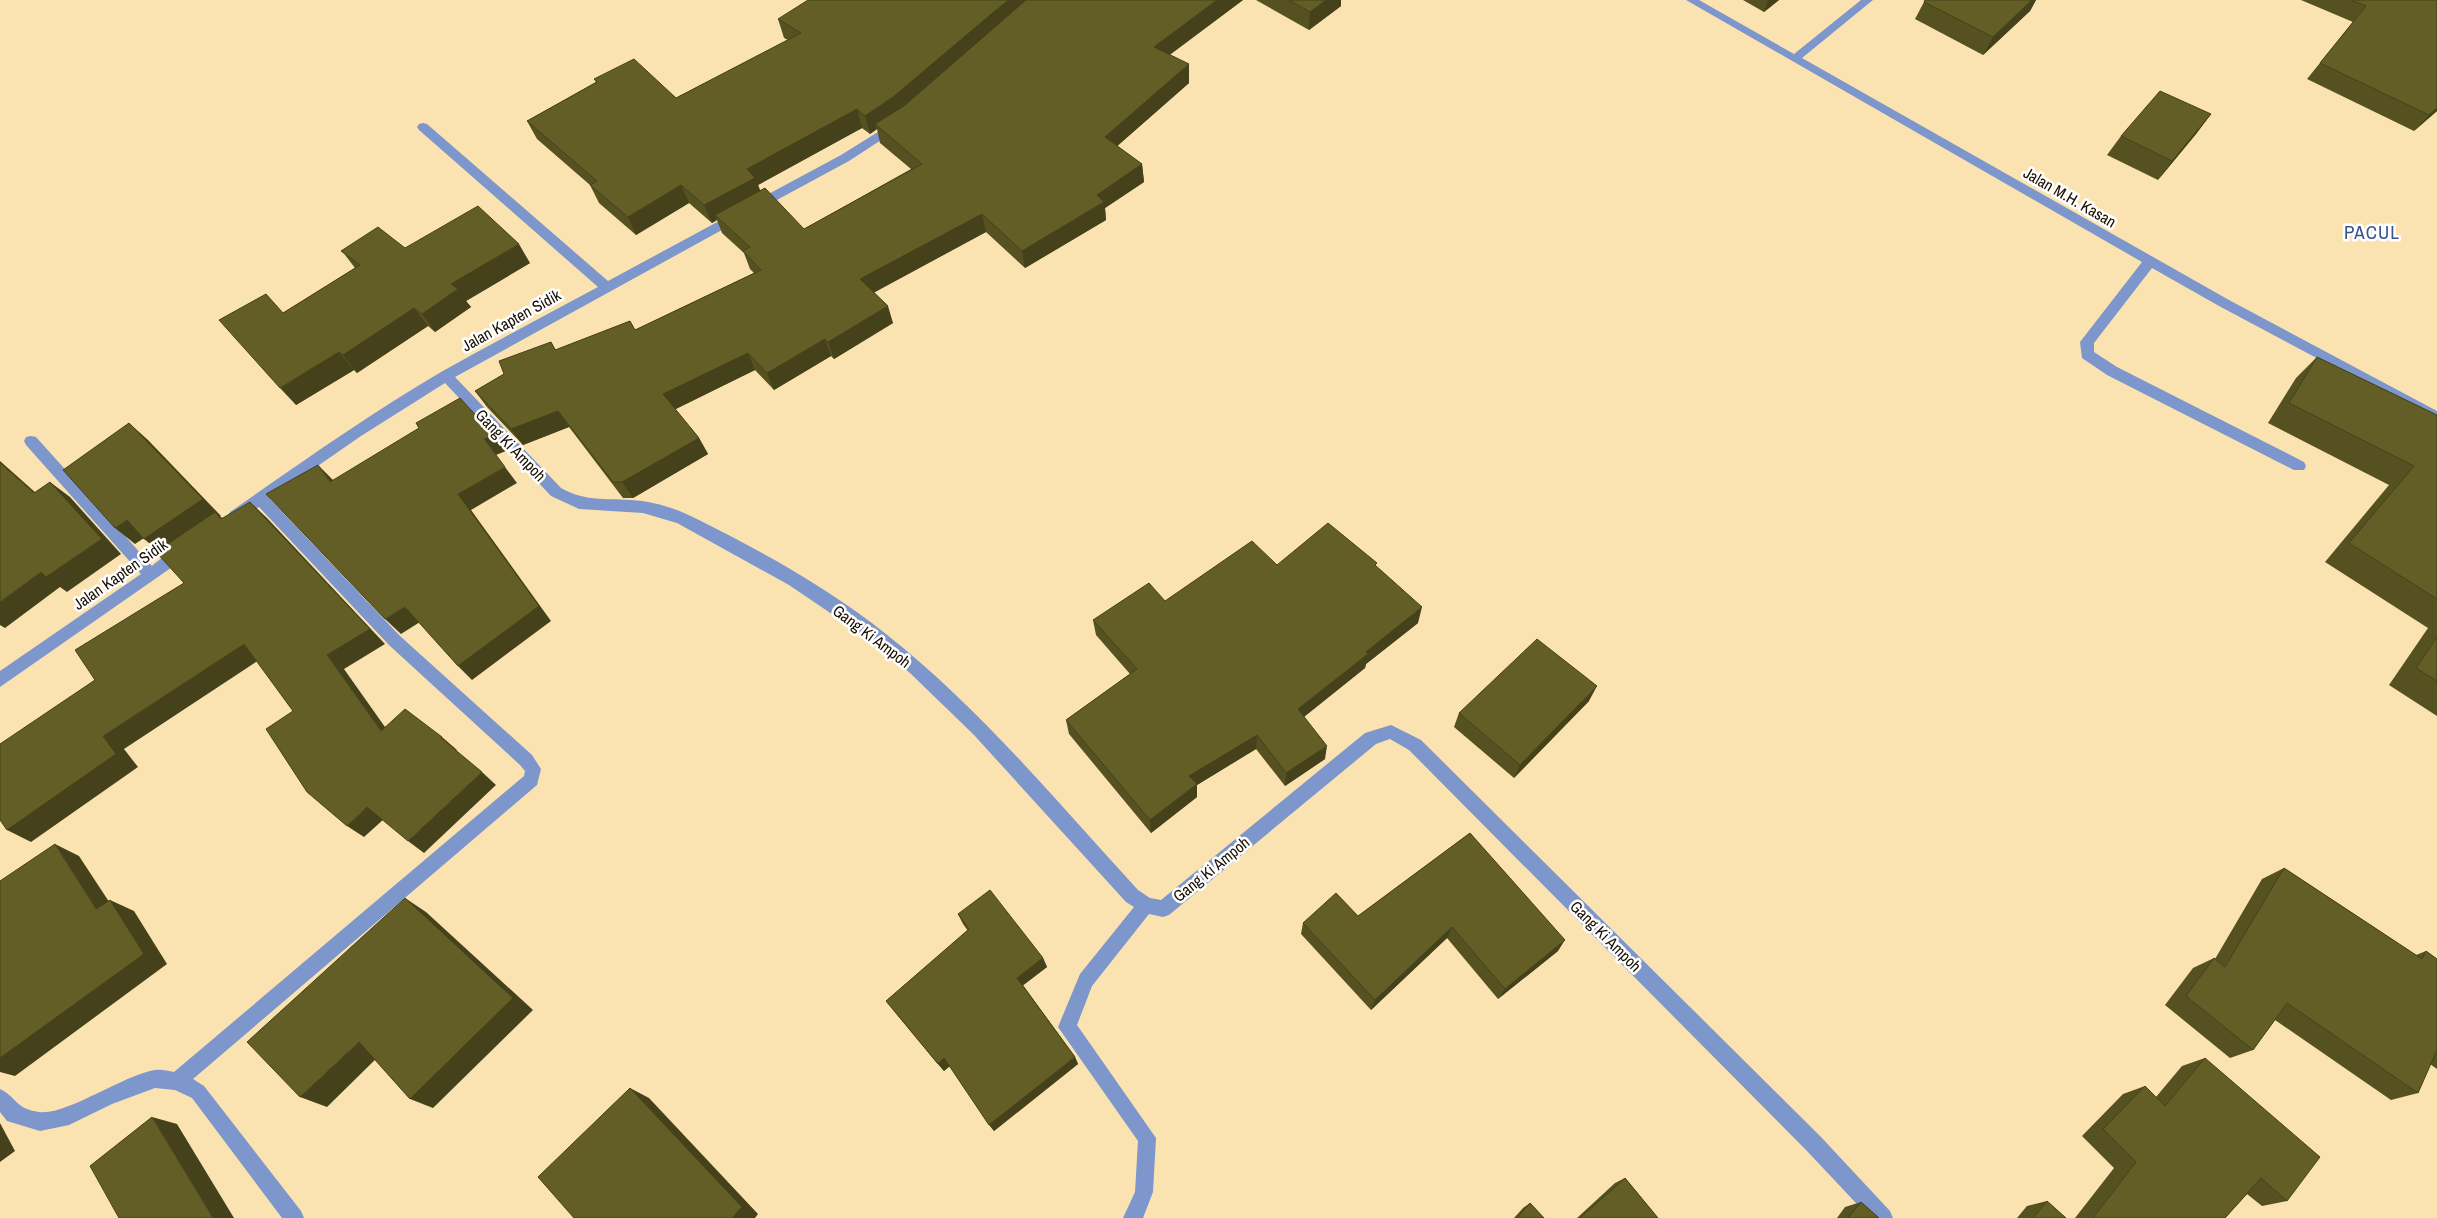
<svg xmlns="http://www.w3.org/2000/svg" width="2437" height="1218" viewBox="0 0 2437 1218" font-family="'Archivo Narrow',sans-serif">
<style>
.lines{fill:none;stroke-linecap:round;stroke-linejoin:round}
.street{fill:#7d96cc;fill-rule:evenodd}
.wall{fill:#555121;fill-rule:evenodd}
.shaded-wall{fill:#45421b}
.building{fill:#635e26;stroke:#45421b}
.labels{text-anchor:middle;stroke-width:5;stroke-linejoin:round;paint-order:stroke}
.street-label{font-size:16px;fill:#190f00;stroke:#fff}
.quarter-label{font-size:19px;letter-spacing:1px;fill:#3a538d;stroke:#fff}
</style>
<rect width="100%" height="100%" fill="#fbe3b1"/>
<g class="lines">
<!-- street -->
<path class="street" d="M 1686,0 L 1699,0 L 1794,54 L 1861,0 L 1873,0 L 1802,58 L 2229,300 L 2437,411 L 2437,422 L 2219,306 L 2152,268 L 2094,343 L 2094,352 L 2117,367 L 2304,462 L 2306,466 L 2304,470 L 2294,470 L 2107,375 L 2082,358 L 2080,342 L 2142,262 Z
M 894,122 L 898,123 L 900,126 L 898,129 L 849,161 L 760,209 L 752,209 L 750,206 L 752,203 L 841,155 Z
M 423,123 L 427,124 L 608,281 L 732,214 L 740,214 L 742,217 L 740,220 L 455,377 L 561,488 C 587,502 603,498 631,500 C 654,501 678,509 699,520 C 763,552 830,589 886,634 C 980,708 1057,802 1138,890 L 1150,898 L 1161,900 L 1365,733 L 1391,725 L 1421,740 L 1821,1137 L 1890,1211 L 1893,1218 L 1870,1218 L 1807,1151 L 1409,750 L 1390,739 L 1376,744 L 1169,915 L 1163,917 L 1149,914 L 1092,986 L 1077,1025 L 1156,1138 L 1153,1192 L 1143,1218 L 1123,1218 L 1135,1192 L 1138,1141 L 1058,1027 L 1080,974 L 1134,907 L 1126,902 L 974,735 L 910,673 L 876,644 L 789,585 L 677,523 L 643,513 L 579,509 L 551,496 L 445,383 L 361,436 L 270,499 L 400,636 L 532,755 L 541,769 L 537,785 L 193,1079 L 204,1086 L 301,1211 L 304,1218 L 282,1218 L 192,1098 L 175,1090 L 155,1088 L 112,1104 L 69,1125 L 40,1131 L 7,1121 L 0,1112 L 0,1089 C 16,1096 15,1109 39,1112 C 66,1116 123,1075 155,1070 C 161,1069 168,1071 174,1072 L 524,776 L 525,771 L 520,765 L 390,646 L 259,507 L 235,522 L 230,520 L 228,516 L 230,512 C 299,464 368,415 441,372 C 493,343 546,315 598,287 L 419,130 L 417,127 L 419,124 Z
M 31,436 L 36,437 L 152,566 C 161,559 176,544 188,548 L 190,552 L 188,556 L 0,687 L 0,671 L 141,574 L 26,445 L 24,441 L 26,437 Z"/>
</g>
<!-- wall -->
<path class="wall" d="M 1243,0 L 1169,55 L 1189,83 L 1117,146 L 1142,164 L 1144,182 L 1105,208 L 1106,220 L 1025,268 L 986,232 L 874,292 L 893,323 L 834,359 L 831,356 L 774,390 L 755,370 L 675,409 L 699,438 L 708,454 L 633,498 L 623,498 L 569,427 L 523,445 L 487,407 L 475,391 L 504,374 L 551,342 L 556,350 L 630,321 L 635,330 L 754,273 L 750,269 L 744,253 L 722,233 L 717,220 L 712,223 L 689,203 L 636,235 L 599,203 L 590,185 L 537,139 L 527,121 L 596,82 L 594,79 L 676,98 L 788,40 L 784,38 L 778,19 ZM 862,128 L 870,134 L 877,129 L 880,143 L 911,169 L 804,229 L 760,190 L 758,185 Z
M 1256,0 L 1341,0 L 1341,6 L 1309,30 Z
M 1743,0 L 1779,0 L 1764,12 Z
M 1925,0 L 2036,0 L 2030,11 L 1983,55 L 1915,19 L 1924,2 Z
M 2301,0 L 2437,0 L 2437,111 L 2414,131 L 2307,79 L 2353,22 Z
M 2211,114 L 2196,134 L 2158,180 L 2107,155 L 2121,136 Z
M 405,248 L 530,263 L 466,301 L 471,307 L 435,332 L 428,326 L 357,373 L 354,370 L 296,405 L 283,313 L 355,268 L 342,251 Z
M 2317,357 L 2437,415 L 2437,716 L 2389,685 L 2428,628 L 2325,562 L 2389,485 L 2268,423 L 2296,378 Z
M 1277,565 L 1376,566 L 1418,623 L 1366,664 L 1365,668 L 1304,717 L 1325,759 L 1285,786 L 1256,749 L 1197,785 L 1197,797 L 1151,833 L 1069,734 L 1066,720 L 1130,674 L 1096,635 L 1093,620 L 1165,601 Z
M 1589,701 L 1514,778 L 1454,727 L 1459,713 Z
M 1470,833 L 1558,951 L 1498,999 L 1447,938 L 1371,1010 L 1301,934 L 1303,923 L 1358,916 Z
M 2284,868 L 2416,955 L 2426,951 L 2437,959 L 2437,1069 L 2430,1064 L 2418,1093 L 2391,1100 L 2275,1020 L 2253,1050 L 2230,1058 L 2165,1005 L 2193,968 L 2214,958 L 2215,959 L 2262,879 Z
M 958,914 L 1043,958 L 1047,967 L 1023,985 L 1075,1057 L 1078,1064 L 994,1131 L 950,1066 L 944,1071 L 886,1001 L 968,931 L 963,924 Z
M 2205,1058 L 2287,1201 L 2262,1206 L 2247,1194 L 2225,1218 L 2075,1218 L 2114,1168 L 2082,1136 L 2123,1094 L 2145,1086 L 2156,1097 L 2182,1066 Z
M 1625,1178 L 1658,1218 L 1577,1218 L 1615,1183 Z
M 2047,1201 L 2066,1218 L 2017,1218 L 2027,1206 Z
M 1861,1202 L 1879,1218 L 1837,1218 L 1845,1207 Z
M 1530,1203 L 1544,1218 L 1514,1218 L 1523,1208 Z"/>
<!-- shaded-wall -->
<path class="shaded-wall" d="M 1008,0 L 1033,0 L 898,116 L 875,124 L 877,129 L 870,134 L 865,116 Z
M 1217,0 L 1243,0 L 1155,66 L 1154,47 Z
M 1326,0 L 1341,0 L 1341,6 L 1309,30 L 1310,12 Z
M 1768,0 L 1779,0 L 1764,12 Z
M 2032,0 L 2036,0 L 2030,11 L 1983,55 L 1993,37 Z
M 1189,64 L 1189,83 L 1106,156 L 1105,137 Z
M 2437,108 L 2437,111 L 2414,131 L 2429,115 Z
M 857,109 L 862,128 L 758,185 L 762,196 L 715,215 L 717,220 L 712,223 L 704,205 L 747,169 Z
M 2211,114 L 2196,134 L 2158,180 L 2172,161 Z
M 1142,164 L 1144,182 L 1105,208 L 1106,220 L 1025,268 L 1022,251 L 1097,195 Z
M 681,185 L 689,203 L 636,235 L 628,217 Z
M 982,214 L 986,232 L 866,297 L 860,279 Z
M 519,244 L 530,263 L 466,301 L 471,307 L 435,332 L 422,314 L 451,284 Z
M 888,306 L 893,323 L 834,359 L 828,342 Z
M 414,308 L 428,326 L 357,373 L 343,355 Z
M 825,339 L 831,356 L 774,390 L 767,373 Z
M 339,352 L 354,370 L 296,405 L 280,388 Z
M 748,353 L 755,370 L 672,411 L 663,394 Z
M 558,411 L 569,427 L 523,445 L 511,429 Z
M 129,423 L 148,440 L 221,516 L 220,516 L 233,528 L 164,555 L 144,539 Z
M 494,435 L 506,451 L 496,455 L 484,439 Z
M 699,438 L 708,454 L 633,498 L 622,482 Z
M 0,461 L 54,509 L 34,493 L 0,463 Z
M 318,465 L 334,481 L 330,482 Z
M 505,467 L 517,483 L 471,510 L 551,621 L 472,680 L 458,666 L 458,494 Z
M 50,482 L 70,497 L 121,554 L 67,592 L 60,587 L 5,628 L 0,625 L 0,602 L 41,572 Z
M 250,502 L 267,518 L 385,644 L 344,669 L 397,744 L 381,731 L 327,655 Z
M 127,520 L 147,536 L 135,544 L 115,528 Z
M 405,607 L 420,622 L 401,634 L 385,619 Z
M 1422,607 L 1418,623 L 1366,664 L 1365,668 L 1296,723 L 1298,709 L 1366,652 Z
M 244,644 L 262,658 L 124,749 L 138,767 L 31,842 L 7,830 L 103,736 Z
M 1597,686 L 1589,701 L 1514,778 L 1520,765 Z
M 1257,735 L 1256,749 L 1197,785 L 1197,797 L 1151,833 L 1150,820 L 1189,776 Z
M 442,737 L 457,750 L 456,751 L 441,738 Z
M 1327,746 L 1325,759 L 1285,786 L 1286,773 Z
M 482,772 L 496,785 L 424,853 L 408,841 Z
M 367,807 L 384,819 L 364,837 L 347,826 Z
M 55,844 L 79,856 L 121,920 L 96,909 Z
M 405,898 L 426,912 L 533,1010 L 433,1108 L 410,1099 Z
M 110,900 L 134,911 L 167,964 L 15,1076 L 0,1072 L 0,1058 Z
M 1452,927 L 1447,938 L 1371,1010 L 1375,1000 Z
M 1565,940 L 1558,951 L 1498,999 L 1505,989 Z
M 1043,958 L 1047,967 L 1021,987 L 1017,978 Z
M 359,1042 L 383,1052 L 327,1107 L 300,1097 Z
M 1075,1057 L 1078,1064 L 994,1131 L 989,1125 Z
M 944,1058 L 950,1066 L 944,1071 L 938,1064 Z
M 630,1088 L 649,1098 L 758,1214 L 755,1218 L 732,1218 Z
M 152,1117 L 177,1124 L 234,1218 L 213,1218 Z
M 0,1123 L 15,1151 L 0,1162 Z"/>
<!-- building -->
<path class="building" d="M 808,0 L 1008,0 L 893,97 L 865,116 L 857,109 L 747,169 L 755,178 L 704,205 L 681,185 L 628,217 L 590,185 L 597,181 L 527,121 L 597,82 L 594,79 L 634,59 L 676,98 L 801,33 L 778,19 Z
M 1026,0 L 1217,0 L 1154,47 L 1189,64 L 1105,137 L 1142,164 L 1097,195 L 1104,202 L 1022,251 L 982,214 L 860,279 L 888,306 L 828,342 L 825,339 L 767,373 L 748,353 L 663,394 L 699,438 L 622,482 L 613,482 L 558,411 L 511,429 L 475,391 L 504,374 L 499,361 L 551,342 L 555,350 L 630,321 L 635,330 L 761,270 L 743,251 L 750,247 L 715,215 L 765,188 L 804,229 L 922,164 L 875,124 L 904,106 Z
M 1289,0 L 1326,0 L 1310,12 Z
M 1925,0 L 2032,0 L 1993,37 L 1924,2 Z
M 2351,0 L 2437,0 L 2437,108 L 2429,115 L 2320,63 L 2366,6 Z
M 2160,91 L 2211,114 L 2172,161 L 2121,136 Z
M 478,206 L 519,244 L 451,284 L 458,289 L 422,314 L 414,308 L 343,355 L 339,352 L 280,388 L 219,320 L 266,294 L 283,313 L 360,265 L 341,251 L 378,227 L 405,248 Z
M 2317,357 L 2437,415 L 2437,599 L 2349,543 L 2414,466 L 2289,403 Z
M 460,398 L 494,435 L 484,439 L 505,467 L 458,494 L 539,606 L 458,666 L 405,607 L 385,619 L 266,494 L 318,465 L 330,482 L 419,428 L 416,423 Z
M 129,423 L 203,499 L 144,539 L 127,520 L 115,528 L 63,470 Z
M 0,463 L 34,493 L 50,482 L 102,539 L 46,577 L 41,572 L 0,602 Z
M 250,502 L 370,629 L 327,655 L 381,731 L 405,709 L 442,737 L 441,738 L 482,772 L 408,841 L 367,807 L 347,826 L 307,792 L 266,729 L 293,711 L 244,644 L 103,736 L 116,754 L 7,830 L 0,820 L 0,744 L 95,680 L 75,650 L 184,583 L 156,552 L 215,512 L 221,519 Z
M 1328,523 L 1377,563 L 1375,565 L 1422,607 L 1366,652 L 1368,654 L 1298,709 L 1327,746 L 1286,773 L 1257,735 L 1189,776 L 1197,784 L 1150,820 L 1066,720 L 1137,669 L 1093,620 L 1149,583 L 1165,601 L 1252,541 L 1277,565 Z
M 2437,637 L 2437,681 L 2416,668 Z
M 1537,639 L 1597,686 L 1520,765 L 1459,713 Z
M 1470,833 L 1565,940 L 1505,989 L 1452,927 L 1375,1000 L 1303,923 L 1336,893 L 1358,916 Z
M 55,844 L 96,909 L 110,900 L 144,954 L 0,1058 L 0,881 Z
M 2284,868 L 2422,959 L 2426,951 L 2437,959 L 2437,1050 L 2418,1093 L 2287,1003 L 2253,1050 L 2186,996 L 2214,958 L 2225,967 Z
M 990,890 L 1043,958 L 1017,978 L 1075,1057 L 989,1125 L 944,1058 L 938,1064 L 886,1001 L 969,929 L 958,914 Z
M 405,898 L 513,998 L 410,1099 L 359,1042 L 300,1097 L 247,1042 Z
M 2205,1058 L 2320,1157 L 2287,1201 L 2261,1178 L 2225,1218 L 2093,1218 L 2136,1162 L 2103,1129 L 2145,1086 L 2165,1106 Z
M 630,1088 L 742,1207 L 732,1218 L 574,1218 L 538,1177 Z
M 152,1117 L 213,1218 L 119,1218 L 90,1166 Z
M 1625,1178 L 1658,1218 L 1580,1218 Z
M 2047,1201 L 2066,1218 L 2033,1218 Z
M 1861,1202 L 1879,1218 L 1848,1218 Z
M 1530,1203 L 1544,1218 L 1517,1218 Z"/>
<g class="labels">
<!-- street labels -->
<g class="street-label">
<text transform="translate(2070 197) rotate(30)" y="6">Jalan M.H. Kasan</text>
<text transform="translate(511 320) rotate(-29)" y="6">Jalan Kapten Sidik</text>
<text transform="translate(511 445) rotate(46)" y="6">Gang Ki Ampoh</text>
<text transform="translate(120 574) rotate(-35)" y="6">Jalan Kapten Sidik</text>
<text transform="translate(872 636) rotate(37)" y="6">Gang Ki Ampoh</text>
<text transform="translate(1211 869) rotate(-39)" y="6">Gang Ki Ampoh</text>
<text transform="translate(1606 936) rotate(45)" y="6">Gang Ki Ampoh</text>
</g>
<!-- quarter labels -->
<g class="quarter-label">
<text x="2372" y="239">PACUL</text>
</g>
</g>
</svg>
